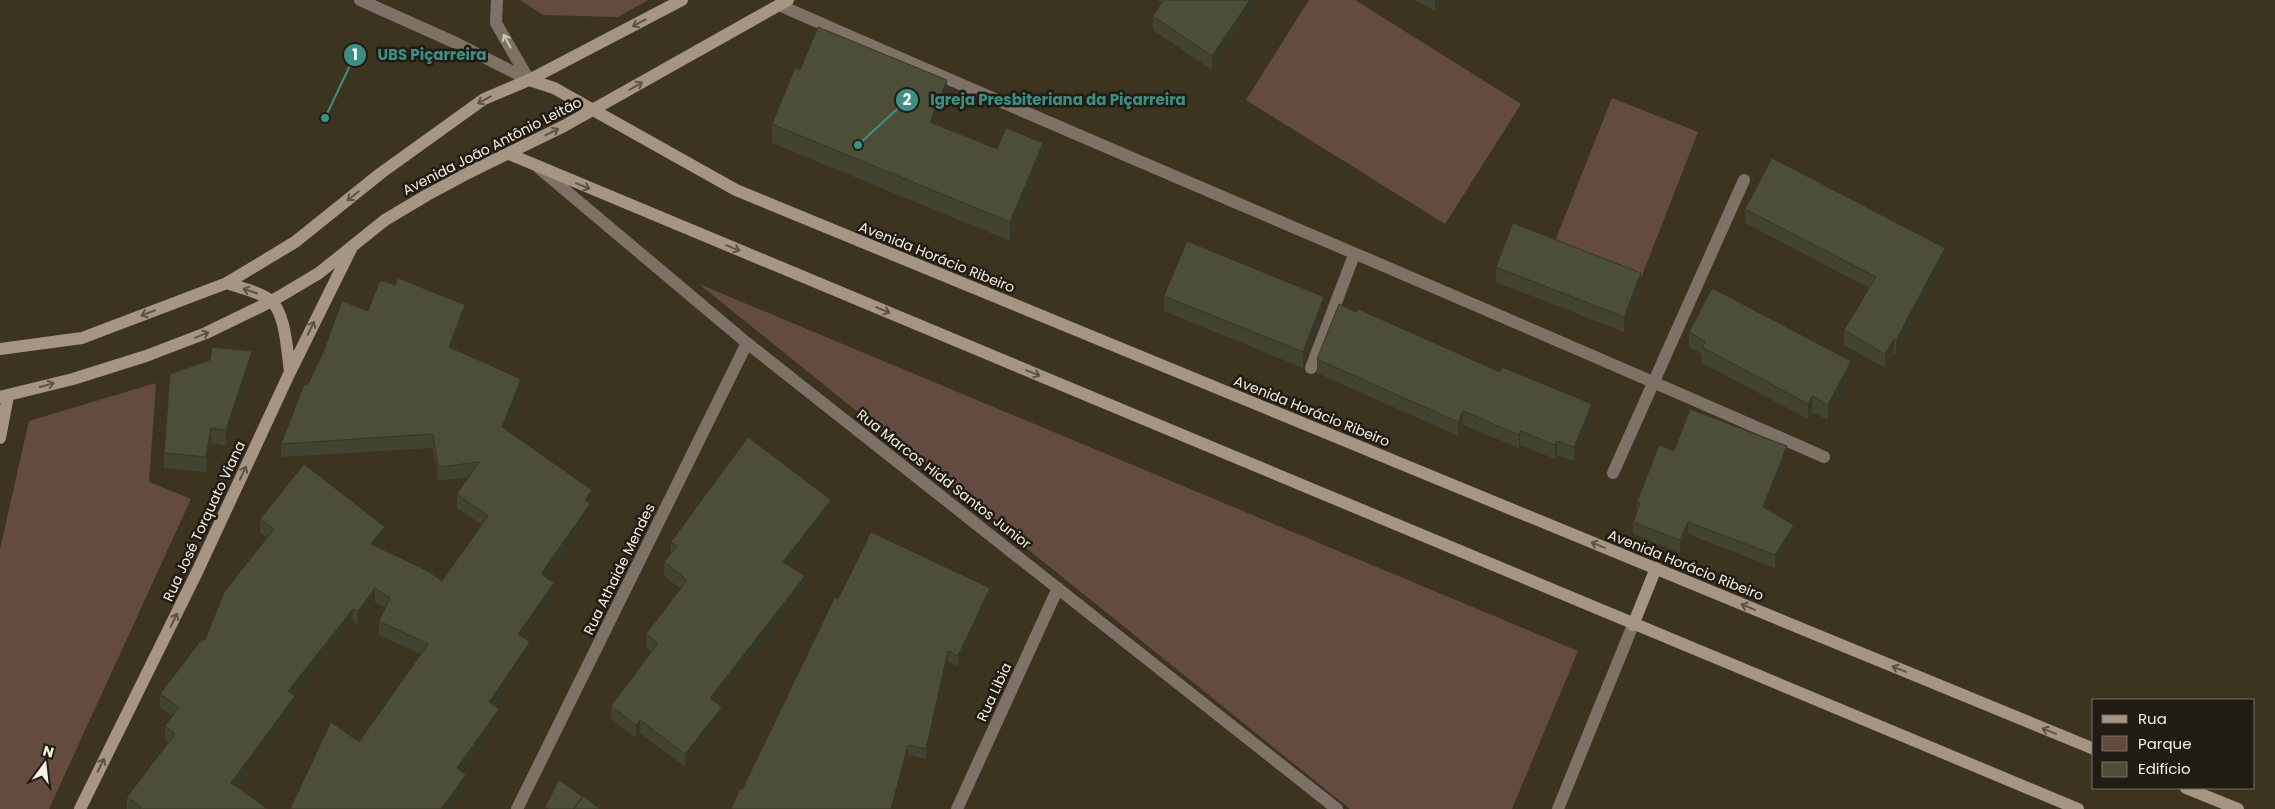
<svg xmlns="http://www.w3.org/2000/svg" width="2275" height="809" viewBox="0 0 2275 809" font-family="Poppins,sans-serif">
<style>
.green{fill:#644b40}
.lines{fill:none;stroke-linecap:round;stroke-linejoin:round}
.street{stroke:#7e7267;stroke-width:12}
.secondary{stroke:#a79583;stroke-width:12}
.wall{fill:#424330}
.shaded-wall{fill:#363727}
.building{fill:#4d4e38;stroke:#363727}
.oneway{stroke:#5d5245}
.oneway2{stroke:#ccc5b8}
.labels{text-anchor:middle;stroke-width:5;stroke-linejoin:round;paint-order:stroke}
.street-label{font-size:14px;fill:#f6f1e4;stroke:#201c13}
.leader{fill:none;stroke:#3d8f86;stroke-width:2}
.callout-dot{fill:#3d8f86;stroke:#201c13;stroke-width:2}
.mark-label{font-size:15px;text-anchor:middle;font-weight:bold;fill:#fff}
.callout-label{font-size:15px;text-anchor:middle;font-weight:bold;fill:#3d8f86;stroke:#201c13;stroke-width:5;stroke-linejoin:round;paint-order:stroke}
</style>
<rect width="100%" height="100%" fill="#3c341f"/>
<!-- green -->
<path class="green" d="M 520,0 L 648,0 L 618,17 L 543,15 Z
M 1309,0 L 1355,0 L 1521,104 L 1445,224 L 1246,100 Z
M 1612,98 L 1698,132 L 1639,283 L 1552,249 Z
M 699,284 L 1578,651 L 1512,809 L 1350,809 Z
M 156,383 L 149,482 L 191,499 L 49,809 L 0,809 L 0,549 L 29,421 Z"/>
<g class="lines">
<!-- street -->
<path class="street" d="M 360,0 L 456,43 L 529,80
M 497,0 L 496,23 L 529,80
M 779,5 C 1126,158 1477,303 1824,457
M 540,169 L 747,343 L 1337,809
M 1311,368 L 1354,255
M 1613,473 L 1744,180
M 517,809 L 747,343
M 957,809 L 1058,588
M 1558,809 L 1633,625"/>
<!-- secondary -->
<path class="secondary" d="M 529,80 L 554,88 L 736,190 L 2094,749
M 509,154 L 2078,809
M 227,283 C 241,288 258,291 270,300 C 286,312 287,353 290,371
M 0,349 L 82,338 L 227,283 L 295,242 L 381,173 L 484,99 L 529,80 L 682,0
M 0,397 L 73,379 L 146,356 L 206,333 L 272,301 L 319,273 L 385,220 L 427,195 L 468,173 L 564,126 L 788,0
M 0,438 L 8,396
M 1633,625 L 1656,568
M 2186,788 L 2238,809
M 80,809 L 198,570 L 290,372 L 351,249"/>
</g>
<!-- wall -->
<path class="wall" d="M 1157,0 L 1260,0 L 1212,70 L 1153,30 L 1153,16 L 1162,3 Z
M 1415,0 L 1442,0 L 1435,11 Z
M 800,70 L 947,99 L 937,125 L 997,149 L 1043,162 L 1010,241 L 772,143 L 772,124 Z
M 1745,209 L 1945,262 L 1896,354 L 1894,354 L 1885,368 L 1844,345 L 1844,330 L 1869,288 L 1745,223 Z
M 1496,267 L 1641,288 L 1624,332 L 1496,282 Z
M 1164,296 L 1324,312 L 1303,368 L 1164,311 Z
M 368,311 L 465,318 L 453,349 L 521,393 L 506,430 L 592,504 L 590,507 L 590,518 L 547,578 L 554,597 L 525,639 L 530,656 L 496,706 L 499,722 L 463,773 L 466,789 L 451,809 L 290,809 L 359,742 L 421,654 L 379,635 L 379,621 L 385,608 L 375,602 L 358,625 L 353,622 L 295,696 L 295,710 L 238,787 L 268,809 L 127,809 L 127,797 L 168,743 L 165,740 L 165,726 L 172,716 L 160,707 L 160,694 L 205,640 L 267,538 L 260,533 L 260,519 L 385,541 L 379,548 L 442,581 L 482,525 L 457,508 L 457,494 L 469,477 L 438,481 L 433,448 L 281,457 L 281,444 L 308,384 Z
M 1689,332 L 1851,376 L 1828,420 L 1812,412 L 1808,419 L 1702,363 L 1702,354 L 1689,347 Z
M 1317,359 L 1592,417 L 1574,461 L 1557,455 L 1555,459 L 1520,445 L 1519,448 L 1463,425 L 1458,436 L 1317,373 Z
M 252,366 L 226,446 L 211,443 L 206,472 L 164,468 L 164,453 Z
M 1674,451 L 1787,459 L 1767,509 L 1794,538 L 1775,568 L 1688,534 L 1680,553 L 1633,534 L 1633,522 L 1637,511 L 1637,502 Z
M 831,513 L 790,566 L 805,589 L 716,703 L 722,720 L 685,767 L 640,733 L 636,738 L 611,719 L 611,706 L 652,652 L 646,647 L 646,634 L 681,589 L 664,576 L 664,562 L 671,553 L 671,542 Z
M 990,598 L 958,666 L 948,662 L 926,759 L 908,755 L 894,809 L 731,809 L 742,790 L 838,599 Z"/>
<!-- shaded-wall -->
<path class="shaded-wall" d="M 1250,0 L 1260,0 L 1212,70 L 1212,56 Z
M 1435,0 L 1442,0 L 1435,11 Z
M 947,80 L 947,99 L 930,141 L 930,122 Z
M 1043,143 L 1043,162 L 1010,241 L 1010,222 Z
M 1945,248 L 1945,262 L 1896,354 L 1896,340 Z
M 1641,273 L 1641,288 L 1624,332 L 1624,317 Z
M 1324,297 L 1324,312 L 1303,368 L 1303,352 Z
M 465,305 L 465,318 L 449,360 L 449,347 Z
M 1894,339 L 1894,354 L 1885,368 L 1885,354 Z
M 252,351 L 252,366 L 226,446 L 226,430 Z
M 1851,361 L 1851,376 L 1828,420 L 1828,405 Z
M 521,379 L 521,393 L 502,440 L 502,427 Z
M 1812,396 L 1812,412 L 1808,419 L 1808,404 Z
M 1592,404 L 1592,417 L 1574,461 L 1574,447 Z
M 1463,411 L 1463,425 L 1458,436 L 1458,422 Z
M 211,428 L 211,443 L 206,472 L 206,457 Z
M 1520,431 L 1520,445 L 1519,448 L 1519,435 Z
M 1557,441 L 1557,455 L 1555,459 L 1555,445 Z
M 1787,446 L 1787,459 L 1763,520 L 1763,507 Z
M 592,490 L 592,504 L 590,507 L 590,518 L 541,588 L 541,574 L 585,500 Z
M 831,500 L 831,513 L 783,575 L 783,562 Z
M 1688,522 L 1688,534 L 1680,553 L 1680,540 Z
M 1794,525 L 1794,538 L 1775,568 L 1775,555 Z
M 385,527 L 385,541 L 371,558 L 371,544 Z
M 805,576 L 805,589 L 710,711 L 710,698 Z
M 554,583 L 554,597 L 518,648 L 518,634 Z
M 375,588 L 375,602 L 358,625 L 358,611 Z
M 990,588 L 990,598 L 958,666 L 958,656 Z
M 353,609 L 353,622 L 288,705 L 288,691 Z
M 530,642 L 530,656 L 489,715 L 489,702 Z
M 948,651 L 948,662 L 926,759 L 926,749 Z
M 295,696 L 295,710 L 231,796 L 231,783 Z
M 722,707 L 722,720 L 685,767 L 685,754 Z
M 499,709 L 499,722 L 457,782 L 457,768 Z
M 640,720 L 640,733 L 636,738 L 636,725 Z
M 908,745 L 908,755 L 894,809 L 891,809 Z
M 466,775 L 466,789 L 451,809 L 441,809 Z"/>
<!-- building -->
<path class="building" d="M 1164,0 L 1250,0 L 1212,56 L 1153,16 Z
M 818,27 L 947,80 L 930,122 L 997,149 L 1006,128 L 1043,143 L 1010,222 L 772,124 L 795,68 L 800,70 Z
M 1772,158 L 1945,248 L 1896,340 L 1894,339 L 1885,354 L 1844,330 L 1876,277 L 1745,209 Z
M 1513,223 L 1641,273 L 1624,317 L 1496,267 Z
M 1187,241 L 1324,297 L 1303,352 L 1164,296 Z
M 398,278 L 465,305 L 449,347 L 521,379 L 502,427 L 592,490 L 585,500 L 590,504 L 541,574 L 554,583 L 518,634 L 530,642 L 489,702 L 499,709 L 457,768 L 466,775 L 441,809 L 290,809 L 331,722 L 359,742 L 428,644 L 379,621 L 390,598 L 375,588 L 358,611 L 353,609 L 288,691 L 295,696 L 231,783 L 268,809 L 140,809 L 141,807 L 127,797 L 175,734 L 165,726 L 179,707 L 160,694 L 202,639 L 205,640 L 224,592 L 274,529 L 260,519 L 304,464 L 385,527 L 371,544 L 428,571 L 442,581 L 488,516 L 457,494 L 479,462 L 438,467 L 433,434 L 281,444 L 304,385 L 308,384 L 324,350 L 342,301 L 368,311 L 380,280 L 395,285 Z
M 1712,288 L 1851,361 L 1828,405 L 1812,396 L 1808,404 L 1702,347 L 1705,341 L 1689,332 Z
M 1339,304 L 1356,312 L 1358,309 L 1500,372 L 1502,367 L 1592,404 L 1574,447 L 1557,441 L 1555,445 L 1520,431 L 1519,435 L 1463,411 L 1458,422 L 1317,359 Z
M 212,347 L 252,351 L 226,430 L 211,428 L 206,457 L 164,453 L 170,374 L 210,360 Z
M 1690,409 L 1787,446 L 1763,507 L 1794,525 L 1775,555 L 1688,522 L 1680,540 L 1633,522 L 1640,503 L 1637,502 L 1659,445 L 1674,451 Z
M 748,437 L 831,500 L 783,562 L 805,576 L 710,698 L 722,707 L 685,754 L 640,720 L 636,725 L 611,706 L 658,643 L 646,634 L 687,580 L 664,562 L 677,546 L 671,542 Z
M 871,532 L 990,588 L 958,656 L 948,651 L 926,749 L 908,745 L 891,809 L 731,809 L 740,789 L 742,790 L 835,597 L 838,599 Z
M 559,780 L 583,797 L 574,809 L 548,809 L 545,807 Z
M 583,796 L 600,809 L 574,809 Z"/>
<!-- one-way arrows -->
<defs><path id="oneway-shaft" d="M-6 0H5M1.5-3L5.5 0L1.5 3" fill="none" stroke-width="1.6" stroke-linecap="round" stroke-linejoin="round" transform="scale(1.25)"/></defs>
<g class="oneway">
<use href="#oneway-shaft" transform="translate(639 23) rotate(152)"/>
<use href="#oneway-shaft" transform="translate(636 86) rotate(-30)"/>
<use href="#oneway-shaft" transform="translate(484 100) rotate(151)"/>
<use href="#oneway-shaft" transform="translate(552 132) rotate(-27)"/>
<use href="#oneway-shaft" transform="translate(583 186) rotate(22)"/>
<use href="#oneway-shaft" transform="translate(353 196) rotate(141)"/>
<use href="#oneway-shaft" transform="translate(733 248) rotate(22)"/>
<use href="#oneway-shaft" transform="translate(250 291) rotate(-161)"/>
<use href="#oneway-shaft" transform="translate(883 310) rotate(22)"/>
<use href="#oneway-shaft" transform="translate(148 313) rotate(159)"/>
<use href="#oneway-shaft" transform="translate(311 328) rotate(-64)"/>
<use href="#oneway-shaft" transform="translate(202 335) rotate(-22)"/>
<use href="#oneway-shaft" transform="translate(1033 373) rotate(23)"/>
<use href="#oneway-shaft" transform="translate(47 385) rotate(-15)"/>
<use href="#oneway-shaft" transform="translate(243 473) rotate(-65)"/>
<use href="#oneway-shaft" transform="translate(1598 545) rotate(-158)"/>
<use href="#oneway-shaft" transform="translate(1748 607) rotate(-158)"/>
<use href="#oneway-shaft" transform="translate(174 620) rotate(-64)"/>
<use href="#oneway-shaft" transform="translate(1899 669) rotate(-158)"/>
<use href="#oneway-shaft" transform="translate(2049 731) rotate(-158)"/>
<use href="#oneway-shaft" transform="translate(101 765) rotate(-64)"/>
</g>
<use class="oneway2" href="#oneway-shaft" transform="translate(507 41) rotate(-119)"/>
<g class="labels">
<!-- street labels -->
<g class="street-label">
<text transform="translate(492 146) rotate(-27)" y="5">Avenida João Antônio Leitão</text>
<text transform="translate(937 257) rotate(22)" y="5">Avenida Horácio Ribeiro</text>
<text transform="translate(1312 411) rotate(22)" y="5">Avenida Horácio Ribeiro</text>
<text transform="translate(944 479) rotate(38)" y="5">Rua Marcos Hidd Santos Junior</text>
<text transform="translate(204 521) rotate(-65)" y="5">Rua José Torquato Viana</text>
<text transform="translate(1686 565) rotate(22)" y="5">Avenida Horácio Ribeiro</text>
<text transform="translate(619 569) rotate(-64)" y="5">Rua Athaide Mendes</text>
<text transform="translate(994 692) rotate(-65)" y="5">Rua Libia</text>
</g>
</g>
<!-- callouts -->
<path class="leader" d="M325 118L355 55M858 145L907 100"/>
<g class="callout-dot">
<circle cx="325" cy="118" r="5"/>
<circle cx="858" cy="145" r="5"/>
<circle cx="355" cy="55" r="12"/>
<circle cx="907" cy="100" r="12"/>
</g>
<g class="mark-label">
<text x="355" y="60">1</text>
<text x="907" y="105">2</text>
</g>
<g class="callout-label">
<text x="432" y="60">UBS Piçarreira</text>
<text x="1058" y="105">Igreja Presbiteriana da Piçarreira</text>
</g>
<!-- legend -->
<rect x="2092" y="699" width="162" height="90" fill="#201c13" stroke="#767167"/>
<rect x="2102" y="715" width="25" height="8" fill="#a79583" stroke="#767167"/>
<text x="2138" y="724" font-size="15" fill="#f6f1e4">Rua</text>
<rect x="2102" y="736" width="25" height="15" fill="#644b40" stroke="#767167"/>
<text x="2138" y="749" font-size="15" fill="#f6f1e4">Parque</text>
<rect x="2102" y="762" width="25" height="15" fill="#4d4e38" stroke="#767167"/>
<text x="2138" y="774" font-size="15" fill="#f6f1e4">Edifício</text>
<!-- north arrow -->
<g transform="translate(45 764) rotate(15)" stroke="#201c13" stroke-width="4" paint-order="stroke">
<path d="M0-4L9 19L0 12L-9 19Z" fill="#f6f1e4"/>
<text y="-8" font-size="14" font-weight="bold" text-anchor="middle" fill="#f6f1e4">N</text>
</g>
</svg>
